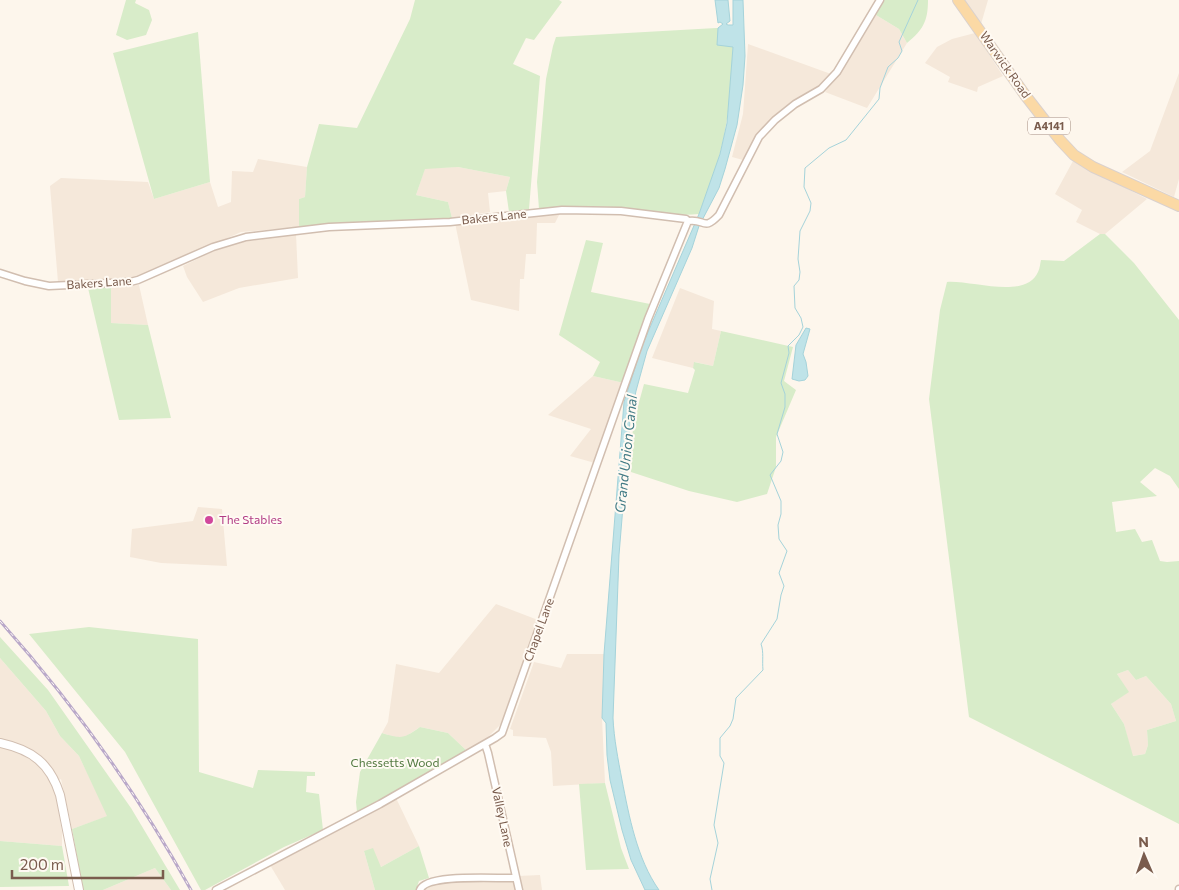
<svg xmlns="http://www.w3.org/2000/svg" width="1179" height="890" viewBox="0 0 1179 890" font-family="Commissioner,sans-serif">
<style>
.residential{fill:#f5e8da}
.green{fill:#d8ecc9;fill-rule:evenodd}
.water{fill:#bfe3e8;stroke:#a5d3da}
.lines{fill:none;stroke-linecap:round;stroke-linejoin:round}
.stream{stroke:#a5d3da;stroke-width:1}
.minor-casing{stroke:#d1beb0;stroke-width:9}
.tertiary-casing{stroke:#d1beb0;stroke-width:10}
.primary-casing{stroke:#dad1cd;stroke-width:12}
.minor{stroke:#fff;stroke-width:6}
.tertiary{stroke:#fff;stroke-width:8}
.primary{stroke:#fbd9a5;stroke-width:10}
.rail-casing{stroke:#b9a8c9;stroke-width:3}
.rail{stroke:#fffaf3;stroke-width:1;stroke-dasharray:4;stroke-linecap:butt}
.hotel-dot{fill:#d1479c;stroke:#fffaf3;stroke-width:2}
.labels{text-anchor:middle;stroke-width:4;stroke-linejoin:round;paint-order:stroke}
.shield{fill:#fffaf3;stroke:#a28b7f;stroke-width:1}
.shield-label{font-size:11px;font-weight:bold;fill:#7a5c4d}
.street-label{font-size:12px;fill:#7a5c4d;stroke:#fffaf3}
.hotel-label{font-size:12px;fill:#b23c85;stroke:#fffaf3;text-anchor:start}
.park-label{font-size:12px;fill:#537a41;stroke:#fffaf3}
.water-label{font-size:14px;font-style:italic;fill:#437c86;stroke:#fffaf3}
</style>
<rect width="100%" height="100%" fill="#fdf6ec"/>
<!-- residential -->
<path class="residential" d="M 964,0 L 988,0 L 981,24 Z
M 876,15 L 899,29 L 907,43 L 867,108 L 825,92 L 851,56 Z
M 975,33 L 1003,76 L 978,87 L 977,92 L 948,82 L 950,77 L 925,63 L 937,47 L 952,39 Z
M 748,44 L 831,74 L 817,88 L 797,99 L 770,120 L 758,135 L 743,160 L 732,157 L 743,114 Z
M 1179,73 L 1179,179 L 1174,197 L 1122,172 L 1150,151 Z
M 258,159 L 307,167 L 305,197 L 299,199 L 299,227 L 241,232 L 149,273 L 130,279 L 58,282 L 50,186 L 61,178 L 148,182 L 154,199 L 210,182 L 218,207 L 231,202 L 232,171 L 253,172 Z
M 1073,161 L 1114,182 L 1147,199 L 1105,234 L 1100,234 L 1076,222 L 1082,210 L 1055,194 Z
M 458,167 L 510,177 L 506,191 L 488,193 L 490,212 L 452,218 L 448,202 L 416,195 L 425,168 Z
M 560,213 L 555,223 L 537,223 L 536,254 L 526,254 L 524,279 L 520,279 L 519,311 L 471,300 L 455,223 Z
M 296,234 L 298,278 L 239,288 L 203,302 L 187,277 L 183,266 L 214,251 L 243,242 Z
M 139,285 L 148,325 L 111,323 L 111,287 Z
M 680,288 L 714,301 L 712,329 L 721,331 L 713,366 L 695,362 L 693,368 L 652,358 Z
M 593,376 L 624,383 L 595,463 L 570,456 L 591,429 L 548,415 Z
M 198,507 L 222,509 L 227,566 L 161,563 L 130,557 L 132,529 L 193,521 Z
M 496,604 L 538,620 L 501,724 L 486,739 L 467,751 L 448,733 L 420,727 L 405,737 L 395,737 L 382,733 L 388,722 L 396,664 L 439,673 Z
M 567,654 L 604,654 L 602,718 L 605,783 L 553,786 L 551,752 L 546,738 L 513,736 L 513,730 L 510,729 L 534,662 L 561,668 Z
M 0,658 L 46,711 L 60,736 L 79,756 L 108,816 L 72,829 L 61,779 L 59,780 L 48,763 L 40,755 L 0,738 Z
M 1128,670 L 1136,680 L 1146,676 L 1171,704 L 1176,721 L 1147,730 L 1148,745 L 1145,754 L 1132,756 L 1124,724 L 1111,704 L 1128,692 L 1117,674 Z
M 0,747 L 13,750 L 38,764 L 47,775 L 55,789 L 62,832 L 62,846 L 0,841 Z
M 396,798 L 419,846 L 381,867 L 364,851 L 375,890 L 285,890 L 270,865 Z
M 155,868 L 171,890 L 103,890 Z
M 540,875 L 542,890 L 521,890 L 518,876 Z
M 458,881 L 513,881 L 517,890 L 423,890 L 426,885 Z"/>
<!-- green -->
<path class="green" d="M 126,0 L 136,0 L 135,3 L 149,10 L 152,20 L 146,35 L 127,40 L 116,35 Z
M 415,0 L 559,0 L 562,2 L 534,40 L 526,38 L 513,64 L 540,76 L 529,209 L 509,212 L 506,191 L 510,177 L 458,167 L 425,169 L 416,195 L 448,202 L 452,218 L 299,227 L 299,199 L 305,197 L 307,167 L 319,124 L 357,128 L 410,19 Z
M 883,0 L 928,0 C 928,21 923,30 907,43 L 899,29 L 876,15 Z
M 734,27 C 732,69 731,112 720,153 C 715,173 706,194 699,214 C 670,217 642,209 613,207 C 588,206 564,208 539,209 L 537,182 L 546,79 L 553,46 L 556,37 Z
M 198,32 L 210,182 L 154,199 L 113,53 Z
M 1100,234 L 1105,234 L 1134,263 L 1179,320 L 1179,489 L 1170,476 L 1155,468 L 1140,482 L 1157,496 L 1112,502 L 1116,532 L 1135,529 L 1142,542 L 1152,540 L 1160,561 L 1167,562 L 1179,561 L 1179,824 L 969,717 L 929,399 L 940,310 L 947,282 C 971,280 1026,300 1038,272 C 1040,268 1040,264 1041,260 L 1064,261 ZM 1128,670 L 1136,680 L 1146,676 L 1171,704 L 1176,721 L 1147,730 L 1148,745 L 1145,754 L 1133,756 L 1124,724 L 1111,704 L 1129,692 L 1117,674 Z
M 586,240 L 603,243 L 591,292 L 650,304 L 624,383 L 593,376 L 600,362 L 559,335 Z
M 111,287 L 111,323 L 148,325 L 171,418 L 119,420 L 88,288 Z
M 721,331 L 793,347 L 784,381 L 796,390 L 776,437 L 776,467 L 767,494 L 737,502 L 689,491 L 631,472 L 633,424 L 644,384 L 688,393 L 695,370 L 693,368 L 694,362 L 713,366 Z
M 89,627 L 198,639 L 199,772 L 253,788 L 258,770 L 315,772 L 315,776 L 307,776 L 306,792 L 319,794 L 323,830 L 284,847 L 205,890 L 201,890 L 125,752 L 29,634 Z
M 0,637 L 48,690 L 131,808 L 180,890 L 171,890 L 155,868 L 103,890 L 83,890 L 72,829 L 107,816 L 79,756 L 60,736 L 46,711 L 0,658 Z
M 420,727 L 448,733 L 467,751 L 423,778 L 357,812 L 356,802 L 360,772 L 382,733 C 402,739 403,739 420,727 Z
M 605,783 L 621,848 L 629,869 L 586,870 L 579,784 Z
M 0,841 L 62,846 L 69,886 L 0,887 Z
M 419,846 L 429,878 L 419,881 L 416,890 L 375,890 L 364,851 L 373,848 L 381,867 Z"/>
<!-- water -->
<path class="water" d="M 715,0 L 728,0 L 730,21 L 726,24 L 728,25 L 733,25 L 733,0 L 743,0 L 745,56 L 743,85 L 737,125 L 725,169 L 719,188 L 699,226 L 692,248 L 647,351 L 636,391 L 630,421 L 619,555 L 613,718 C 614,739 618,759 622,780 C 629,816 637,859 659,890 L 645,890 L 631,860 L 622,830 L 610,780 L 607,755 L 606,723 L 602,718 L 604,654 L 624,402 L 642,346 L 699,214 L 720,154 L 727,123 L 733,47 L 717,45 L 718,28 L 723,24 L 720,22 L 718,23 Z
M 806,328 L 810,329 L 803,354 L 806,362 L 808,376 L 805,380 L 799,381 L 792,379 L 796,345 Z"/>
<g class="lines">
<!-- stream -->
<path class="stream" d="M 712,890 L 710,879 L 718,843 L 714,825 L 724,763 L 720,756 L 720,738 L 730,726 L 733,719 L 736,698 L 763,670 C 762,661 764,652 761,644 L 777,619 L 781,595 L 784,586 L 779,573 L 787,551 L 779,539 L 778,525 L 781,514 L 781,501 L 770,475 L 781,461 L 783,452 L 777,434 L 785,407 L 785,394 L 781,383 L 789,353 L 788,346 L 799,335 L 803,327 L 801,318 L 795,308 L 794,286 L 799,280 L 800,272 L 798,259 L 800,231 L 810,211 L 811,203 L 804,187 L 805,168 L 829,148 L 846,140 L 879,99 L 880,88 L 888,67 L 898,58 L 902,51 L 899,42 L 918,0"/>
<!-- minor casing -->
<g class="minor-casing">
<path id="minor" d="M 0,273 L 25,281 L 49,286 L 130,282 L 138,280 L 213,247 L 246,237 L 329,227 L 450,222 L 562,210 L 621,211 L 686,219 L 688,221 C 705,218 703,232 719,215 L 759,137 L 775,120 L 795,104 L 821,89 L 837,72 L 880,0
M 485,744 L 488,753 L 519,890
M 216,890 L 380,804 L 495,738 L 502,733 L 648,319 L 688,221
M 420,890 C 426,873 498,879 516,878
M 1179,890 L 1179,889"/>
</g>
<!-- tertiary casing -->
<g class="tertiary-casing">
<path id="tertiary" d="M 0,743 C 32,750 50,763 60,795 L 79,890"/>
</g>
<!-- primary casing -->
<g class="primary-casing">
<path id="primary" d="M 958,0 L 1025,95 L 1060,140 L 1074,155 L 1093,167 L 1179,206"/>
</g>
<!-- minor -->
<use href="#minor" class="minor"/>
<!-- tertiary -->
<use href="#tertiary" class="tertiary"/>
<!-- primary -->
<use href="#primary" class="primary"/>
<!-- rail casing -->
<g class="rail-casing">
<path id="rail" d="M 0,621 C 73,703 138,794 191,890"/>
</g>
<!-- rail -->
<use href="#rail" class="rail"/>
</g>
<!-- markers -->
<circle class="hotel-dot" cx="209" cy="520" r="5"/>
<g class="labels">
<!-- shield labels -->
<rect class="shield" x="1028" y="117.5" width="42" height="17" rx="4"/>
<g class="shield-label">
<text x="1049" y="130">A4141</text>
</g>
<!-- street labels -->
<g class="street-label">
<text transform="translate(1005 65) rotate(55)" y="4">Warwick Road</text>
<text transform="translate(494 217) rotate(-6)" y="4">Bakers Lane</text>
<text transform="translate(99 283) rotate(-4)" y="4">Bakers Lane</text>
<text transform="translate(539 630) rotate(-70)" y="4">Chapel Lane</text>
<text transform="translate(502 817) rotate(78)" y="4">Valley Lane</text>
</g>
<!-- hotel labels -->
<g class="hotel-label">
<text x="219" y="524">The Stables</text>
</g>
<!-- park labels -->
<g class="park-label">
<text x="395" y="767">Chessetts Wood</text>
</g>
<!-- water labels -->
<g class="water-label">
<text transform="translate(626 454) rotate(-84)" y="5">Grand Union Canal</text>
</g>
</g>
<!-- north arrow -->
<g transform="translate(1144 855) rotate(358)" stroke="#fffaf3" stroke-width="4" paint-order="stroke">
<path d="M0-4L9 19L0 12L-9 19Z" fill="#7a5c4d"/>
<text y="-8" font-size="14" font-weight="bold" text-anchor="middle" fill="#7a5c4d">N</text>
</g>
<!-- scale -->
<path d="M12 870v8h151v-8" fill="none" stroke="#7a5c4d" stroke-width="2.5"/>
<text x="20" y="870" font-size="15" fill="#7a5c4d" stroke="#fffaf3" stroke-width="4" paint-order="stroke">200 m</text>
</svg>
